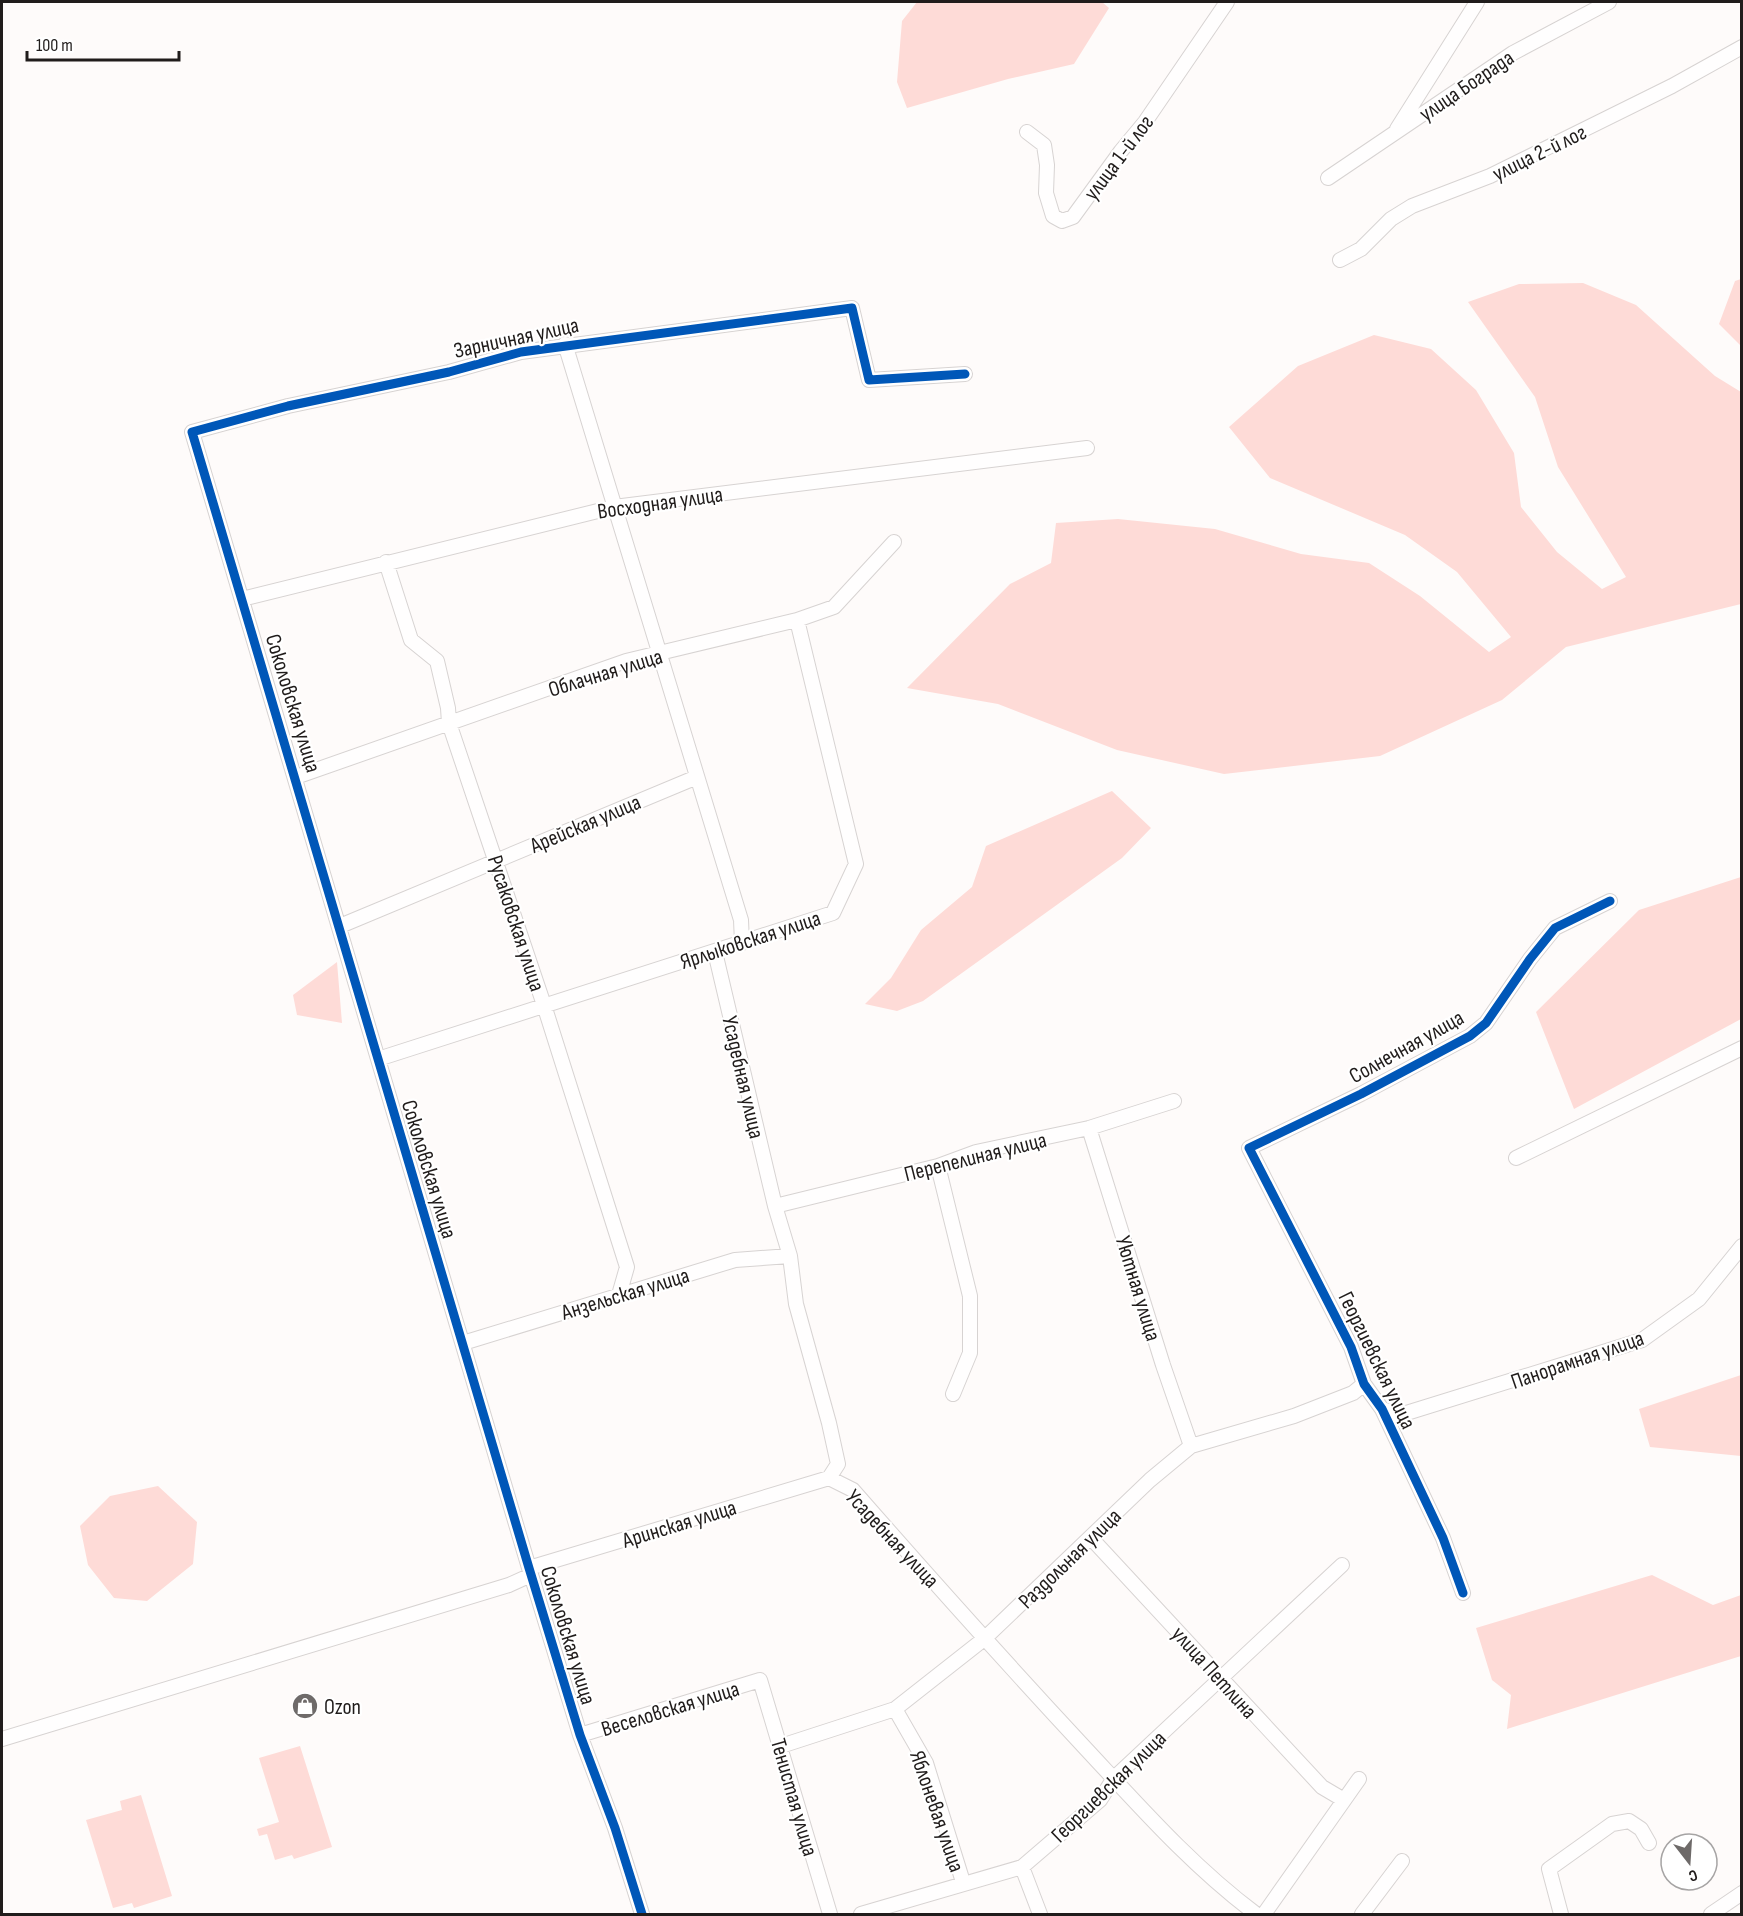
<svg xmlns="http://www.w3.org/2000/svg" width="1743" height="1916" viewBox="0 0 1743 1916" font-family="'Sofia Sans Condensed',sans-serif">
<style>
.green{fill:#fedbd7}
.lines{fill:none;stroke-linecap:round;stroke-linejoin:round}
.minor-casing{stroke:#d7d3d2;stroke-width:16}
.minor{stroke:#fffefe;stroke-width:14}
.cycleway-casing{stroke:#fff;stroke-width:13}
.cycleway{stroke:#0057b8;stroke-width:9}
.labels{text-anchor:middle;stroke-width:4.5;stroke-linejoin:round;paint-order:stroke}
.street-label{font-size:22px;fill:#201c1b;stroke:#fff}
.poi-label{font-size:22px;fill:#201c1b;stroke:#fff;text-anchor:start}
</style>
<rect width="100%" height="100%" fill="#fefbfa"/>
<!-- green -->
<path class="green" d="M 917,2 L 1102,2 L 1109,8 L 1074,64 L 1008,79 L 907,108 L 897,82 L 902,21 Z
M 1741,279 L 1742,279 L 1741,346 L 1719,324 L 1735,281 Z
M 1583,283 L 1636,305 L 1715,376 L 1741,392 L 1741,604 L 1566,647 L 1502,700 L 1380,756 L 1224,774 L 1117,750 L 998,704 L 907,688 L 1010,584 L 1051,563 L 1056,523 L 1118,519 L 1215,529 L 1301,554 L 1369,563 L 1420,596 L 1489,652 L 1511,637 L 1457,572 L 1405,535 L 1270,478 L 1229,427 L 1298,366 L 1374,335 L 1431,349 L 1476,390 L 1514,453 L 1521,507 L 1557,552 L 1602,589 L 1626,577 L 1558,467 L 1535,397 L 1468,302 L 1519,284 Z
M 1112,791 L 1151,828 L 1122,858 L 923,1001 L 897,1011 L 865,1004 L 891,978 L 921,930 L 972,887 L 986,846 Z
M 1741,877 L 1741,1019 L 1574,1109 L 1536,1012 L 1639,910 Z
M 337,962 L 342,1023 L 297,1015 L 293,995 Z
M 1741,1375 L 1741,1456 L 1650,1447 L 1639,1409 Z
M 158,1486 L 197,1522 L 193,1564 L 147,1601 L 114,1598 L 88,1565 L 80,1526 L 110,1496 Z
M 1652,1575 L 1713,1605 L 1741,1595 L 1741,1656 L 1507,1729 L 1511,1695 L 1492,1680 L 1476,1628 Z
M 300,1746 L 332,1847 L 294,1859 L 292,1855 L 275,1860 L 267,1834 L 259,1836 L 257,1829 L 279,1822 L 259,1758 Z
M 141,1795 L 172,1896 L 134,1908 L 132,1903 L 113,1908 L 86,1820 L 122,1810 L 120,1801 Z"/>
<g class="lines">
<!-- minor casing -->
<g class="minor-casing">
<path id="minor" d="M 1397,129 L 1477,2
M 1027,132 L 1044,145 L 1047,165 L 1046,193 L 1053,216 L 1062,221 L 1073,217 L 1121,151 L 1145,122 L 1227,2
M 1328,178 L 1513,53 L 1609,2
M 1340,260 L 1361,249 L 1391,219 L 1412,206 L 1490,176 L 1672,86 L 1742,47
M 565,344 L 741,920 L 742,943
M 386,562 L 411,640 L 437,661 L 448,708 L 449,723 L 544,1005 L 627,1267 L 619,1295
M 242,599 L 614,507 L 1087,448
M 296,777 L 626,661 L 797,620 L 834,607 L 894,542
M 340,926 L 697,777
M 715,952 L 775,1206 L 790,1256 L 796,1304 L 829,1423 L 838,1464 L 829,1478
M 378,1059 L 833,913 L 856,864 L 797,620
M 1089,1128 L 1163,1365 L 1191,1446
M 1516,1158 L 1742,1048
M 938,1166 L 970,1296 L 970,1353 L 953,1394
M 775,1206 L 938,1166 L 976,1152 L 1089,1128 L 1174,1101
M 463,1343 L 735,1260 L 790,1256
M 1382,1409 L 1400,1415 L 1642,1340 L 1699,1299 L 1742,1246
M 829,1478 L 853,1490 C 930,1578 1008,1665 1087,1750 C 1141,1808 1193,1867 1256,1914
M 1091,1538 L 1322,1787 L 1344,1800
M 529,1568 L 829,1478
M 1463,1593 L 1443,1538 L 1382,1409 L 1364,1384 L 1351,1347 L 1249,1148 L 1361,1094 L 1470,1036 L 1486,1023 L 1530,959 L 1555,928 L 1610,901
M 895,1709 L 926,1763 L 963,1882
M 580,1735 L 760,1680 L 830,1914
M 2,1739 L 509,1585 L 531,1575
M 781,1746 L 895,1709 L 984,1639 L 1150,1480 L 1191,1446 L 1294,1416 L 1353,1393 L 1364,1384
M 1022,1867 L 1040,1914
M 642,1914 L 615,1828 L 580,1735 L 529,1568 L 192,432 L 288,406 L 449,372 L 521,352 L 852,308 L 869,380 L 965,374
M 861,1914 L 1022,1867 L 1100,1800 L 1114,1778 L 1342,1565
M 1264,1914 L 1359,1779
M 1362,1914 L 1402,1861
M 1561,1914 L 1549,1869 L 1612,1824 L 1629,1821 L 1641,1829 L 1649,1843
M 1711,1914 L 1742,1893"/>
</g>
<!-- minor -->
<use href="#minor" class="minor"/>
<!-- cycleway casing -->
<g class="cycleway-casing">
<path id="cycleway" d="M 1463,1593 L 1443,1538 L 1382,1409 L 1364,1384 L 1351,1347 L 1249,1148 L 1361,1094 L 1470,1036 L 1486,1023 L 1530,959 L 1555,928 L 1610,901
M 642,1914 L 615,1828 L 580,1735 L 529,1568 L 192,432 L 288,406 L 449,372 L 521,352 L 852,308 L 869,380 L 965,374"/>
</g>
<!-- cycleway -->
<use href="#cycleway" class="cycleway"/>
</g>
<!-- icons -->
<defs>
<g id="shop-disc" transform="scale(1.35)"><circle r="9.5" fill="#6e6a69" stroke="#fff"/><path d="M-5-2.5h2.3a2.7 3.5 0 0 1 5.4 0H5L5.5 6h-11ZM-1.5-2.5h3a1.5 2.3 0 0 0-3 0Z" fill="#fff"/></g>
</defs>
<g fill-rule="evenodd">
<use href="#shop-disc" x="305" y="1706"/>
</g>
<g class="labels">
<!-- street labels -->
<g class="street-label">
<text transform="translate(1466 85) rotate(-34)" y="8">улица Бограда</text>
<text transform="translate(1539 152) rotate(-26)" y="8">улица 2-й лог</text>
<text transform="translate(1118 157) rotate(-53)" y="8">улица 1-й лог</text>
<text transform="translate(516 337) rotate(-12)" y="8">Зарничная улица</text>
<text transform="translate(660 502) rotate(-8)" y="8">Восходная улица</text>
<text transform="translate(605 672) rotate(-17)" y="8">Облачная улица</text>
<text transform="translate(294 703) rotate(73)" y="8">Соколовская улица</text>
<text transform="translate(585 823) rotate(-23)" y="8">Арейская улица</text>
<text transform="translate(517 923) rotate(72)" y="8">Русаковская улица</text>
<text transform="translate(750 939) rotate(-18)" y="8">Ярлыковская улица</text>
<text transform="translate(1406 1046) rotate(-29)" y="8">Солнечная улица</text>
<text transform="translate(744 1077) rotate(77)" y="8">Усадебная улица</text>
<text transform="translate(975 1156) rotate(-14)" y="8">Перепелиная улица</text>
<text transform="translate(430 1169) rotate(73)" y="8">Соколовская улица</text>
<text transform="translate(1139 1288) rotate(73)" y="8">Уютная улица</text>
<text transform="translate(625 1293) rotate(-17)" y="8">Анзельская улица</text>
<text transform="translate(1577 1359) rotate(-19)" y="8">Панорамная улица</text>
<text transform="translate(1378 1360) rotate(64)" y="8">Георгиевская улица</text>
<text transform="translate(679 1523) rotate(-17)" y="8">Аринская улица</text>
<text transform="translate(893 1538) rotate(47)" y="8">Усадебная улица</text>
<text transform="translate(1069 1558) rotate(-44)" y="8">Раздольная улица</text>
<text transform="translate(569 1635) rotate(73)" y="8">Соколовская улица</text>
<text transform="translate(1215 1672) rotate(48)" y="8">улица Петлина</text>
<text transform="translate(670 1708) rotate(-17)" y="8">Веселовская улица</text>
<text transform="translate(1108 1786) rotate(-44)" y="8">Георгиевская улица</text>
<text transform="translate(795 1797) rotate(74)" y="8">Тенистая улица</text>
<text transform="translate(938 1811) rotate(71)" y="8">Яблоневая улица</text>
</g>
<!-- poi labels -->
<g class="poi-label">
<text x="324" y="1714">Ozon</text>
</g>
</g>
<!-- border -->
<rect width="1743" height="1916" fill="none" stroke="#201c1b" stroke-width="6"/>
<!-- north arrow -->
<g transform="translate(1689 1862) rotate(163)"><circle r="28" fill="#ffffff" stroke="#a6a4a4" stroke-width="1.5"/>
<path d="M0-4.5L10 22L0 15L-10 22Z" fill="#6e6a69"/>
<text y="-9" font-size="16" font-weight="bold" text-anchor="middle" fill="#201c1b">С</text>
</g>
<!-- scale -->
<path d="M27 51v9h152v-9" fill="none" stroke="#201c1b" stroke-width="3"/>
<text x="36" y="51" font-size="18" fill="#201c1b" stroke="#ffffff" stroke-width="4.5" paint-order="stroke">100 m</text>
</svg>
